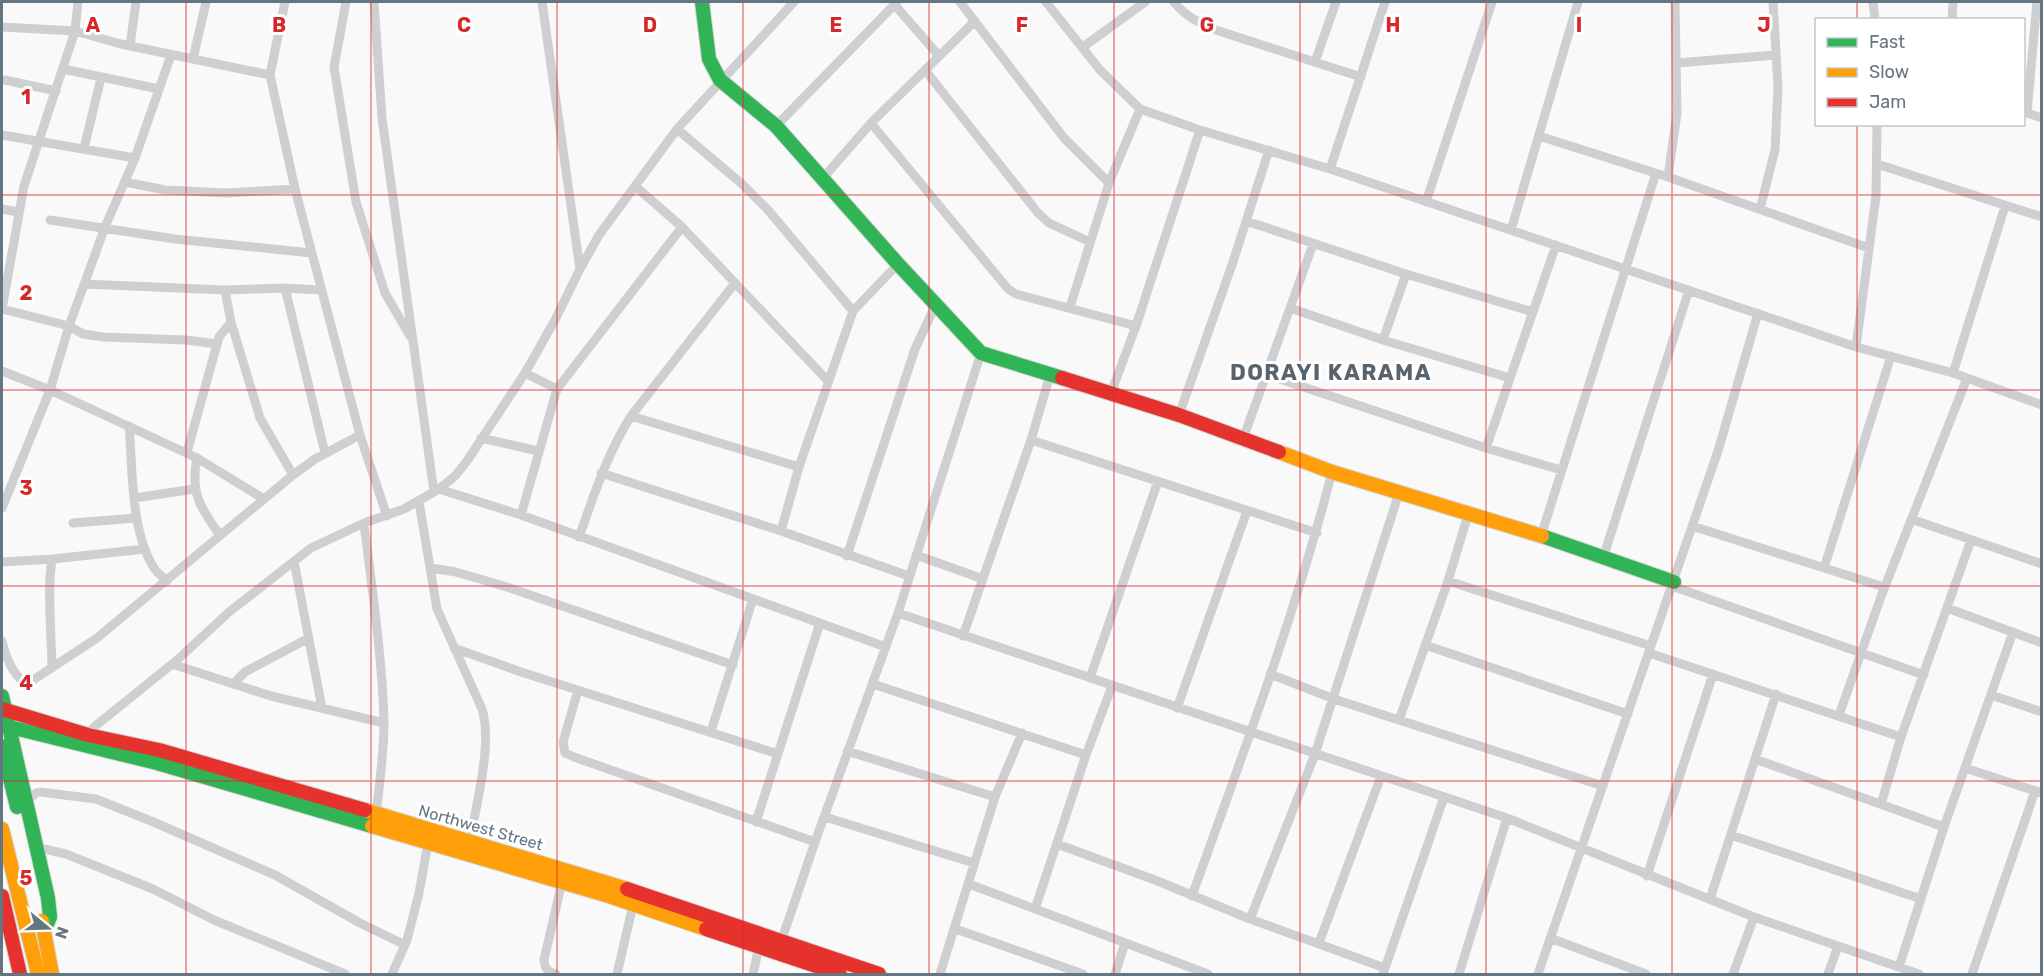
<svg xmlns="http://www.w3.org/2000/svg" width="2043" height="976" viewBox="0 0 2043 976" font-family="Rubik,sans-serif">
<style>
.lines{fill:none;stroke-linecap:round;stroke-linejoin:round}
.fast-casing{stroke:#d5d6d7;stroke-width:16}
.slow-casing{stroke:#d5d6d7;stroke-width:16}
.jam-casing{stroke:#d5d6d7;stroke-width:16}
.street{stroke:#cecfd0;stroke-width:9}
.fast{stroke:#30b455;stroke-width:14}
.slow{stroke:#ff9f0a;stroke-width:14}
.jam{stroke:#e5322d;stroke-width:14}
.grid{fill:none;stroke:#d62828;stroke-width:1.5;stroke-opacity:0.55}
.labels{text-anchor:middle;stroke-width:6;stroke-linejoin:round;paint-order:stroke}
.street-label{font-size:16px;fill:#657683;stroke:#fff}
.district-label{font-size:22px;font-weight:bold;letter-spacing:1.5px;fill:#57646e;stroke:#fff}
.grid-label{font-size:20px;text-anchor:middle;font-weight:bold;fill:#d62828;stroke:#fff;stroke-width:6;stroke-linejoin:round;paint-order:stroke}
</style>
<rect width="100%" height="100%" fill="#f9f9f9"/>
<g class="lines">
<!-- fast casing -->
<g class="fast-casing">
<path id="fast" d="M 702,2 L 709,59 L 720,80 L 776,126 L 898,264 L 981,353 L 1062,378
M 1542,536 L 1674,582
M 2,696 L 48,898 L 50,917 L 44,931
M 2,725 L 157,763 L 372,826
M 2,746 L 17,807"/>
</g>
<!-- slow casing -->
<g class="slow-casing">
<path id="slow" d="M 1279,452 L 1332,472 L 1542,536
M 365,810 L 627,889
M 372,826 L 606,895 L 706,929
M 2,829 L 38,974
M 42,921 L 52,974"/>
</g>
<!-- jam casing -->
<g class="jam-casing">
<path id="jam" d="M 1062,378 L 1179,415 L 1279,452
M 2,709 L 88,735 L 159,750 L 365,810
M 627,889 L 879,974
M 2,896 L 20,974
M 706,929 L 840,974"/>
</g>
<!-- street -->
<path class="street" d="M 285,2 L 270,75 L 295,189 L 360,435 L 387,516
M 346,2 L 334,67 L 356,202 L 385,293 L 410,336
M 374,2 L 382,118 L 434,492
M 542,2 L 580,269
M 960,2 L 1064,138 L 1109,183
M 1046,2 L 1100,70 L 1140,109 L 1200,130 L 1330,169 L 1856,347 L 1953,373 L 2042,405
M 1174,2 C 1185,16 1199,23 1216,30 L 1361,77
M 1873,2 L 1875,20
M 894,4 L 939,56
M 1952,20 L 1953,2
M 2,27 L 75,31 L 121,44 L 270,75
M 130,46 L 136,2
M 1083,47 L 1145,2
M 193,59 L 206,2
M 1315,62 L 1336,2
M 1676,63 L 1776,55
M 63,69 L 159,89
M 925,70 L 1038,213 L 1049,223 L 1090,242
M 5,80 L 56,91
M 2024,112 L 2042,118
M 2027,113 L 2037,2
M 871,123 L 1008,289 L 1016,294 L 1136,326
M 776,126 L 897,2
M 677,129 L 742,184 L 768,210 L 853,311
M 2,135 L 135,158
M 1539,136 L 1668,177 L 1869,248
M 84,148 L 101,78
M 1877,164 L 2042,217
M 1330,169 L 1385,2
M 1668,177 L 1677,113 L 1675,2
M 823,178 L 871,123 L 975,21
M 125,182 L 165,190 L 226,193 L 295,189
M 635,186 L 682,227 L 828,381
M 1426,202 L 1492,2
M 2,209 L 18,212
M 1760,209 L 1775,150 L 1778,88 L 1773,2
M 50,220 L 175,239 L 312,253
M 1246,221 L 1406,274 L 1533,312
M 1511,230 L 1578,2
M 84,284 L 225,290 L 285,288 L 321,290
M 285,288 L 325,453
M 225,290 L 231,322 L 260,418 L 293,475
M 1070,307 L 1109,183 L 1140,109
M 1290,308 L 1383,340 L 1510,378
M 2,309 L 24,186 L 75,31 L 78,2
M 2,309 L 69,326 L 83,334 L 103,337 L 186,340 L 217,344
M 1383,340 L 1406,274
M 1856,347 L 1876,196 L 1877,124
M 2,371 L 50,390 L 197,458 L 264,499
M 525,373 L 557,389
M 1953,373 L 2005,206
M 1268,375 L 1486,448 L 1561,470
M 1111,393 L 1136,326 L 1200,130
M 1179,415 L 1232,265 L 1269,150
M 631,416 L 799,467
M 129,426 C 133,469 130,530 154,568 C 157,573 163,577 167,581
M 481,438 L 538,451
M 1243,439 L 1313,244
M 1031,440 L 1317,533
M 1486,448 L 1556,245
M 187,452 L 219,337 L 231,322
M 197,458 C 190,492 200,508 220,535
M 601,473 L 781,531 L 909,576
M 439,489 L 521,515 L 886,647
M 135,498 L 194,489
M 419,502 L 437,609 L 482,709 C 493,744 476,804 470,841
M 2,508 L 50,390 L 69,326 L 105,227 L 135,158 L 171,55
M 521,515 L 557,389 L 682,227
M 1911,519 L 2042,564
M 73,523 L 137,518
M 364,523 C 372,589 382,655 384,721 C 384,752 380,783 376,814
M 1692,526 L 1884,587
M 781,531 L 799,467 L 853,311 L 898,264
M 1541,536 L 1656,173
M 579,537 C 594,495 607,454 631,416 L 735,283
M 916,555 L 983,579
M 847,556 L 915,349 L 936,304
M 1603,558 L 1689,290
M 294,561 L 322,708
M 2,562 L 53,559 L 145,549
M 431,568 L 456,572 L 510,588 L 733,665
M 1824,568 L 1891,356
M 1448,581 L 1651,646
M 1672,586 L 1924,675
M 1947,608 L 2042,643
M 898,613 L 1507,818 L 1754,917 L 1919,974
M 963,636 L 1031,440 L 1050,375
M 2,641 C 6,657 11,671 24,683 L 27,684 L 97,638 L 293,475 L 315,459 L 360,435
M 1425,645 L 1628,714
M 454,648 L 521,672 L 778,754
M 1649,653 L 1901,737
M 172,664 L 271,696 L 384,723
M 52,668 C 52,647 46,574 53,559
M 1270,674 L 1334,699 L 1603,786
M 1090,678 L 1158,481
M 233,684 L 245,672 L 309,638
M 873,684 L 1086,755
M 578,690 L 563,742 L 565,753 L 574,757 L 815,842
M 1991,695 L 2042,712
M 1177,708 L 1247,511
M 1839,715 L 1882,594 L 1967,378
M 1399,720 L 1448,581 L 1468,515
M 711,731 L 753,599
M 88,735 L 94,727 L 176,661 L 229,612 L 311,548 L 364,523 L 404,509 L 439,489 L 455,476 L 467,461 L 525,373 L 555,320 L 580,269 L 599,235 L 677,129 L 794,2
M 847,751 L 995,797
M 1755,759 L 1944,827
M 1965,768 L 2042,793
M 26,802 L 36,793 L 40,792 L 96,799 L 151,821 L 275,875 L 360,923 L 405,945
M 1881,804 L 1901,737 L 1971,540
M 825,817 L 974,863
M 756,822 L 820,623
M 1731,835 L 1921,899
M 1057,844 L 1155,880 L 1250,919 L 1385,968
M 36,847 L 66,854 L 153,889 L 214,920 L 345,974
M 1647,876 L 1713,674
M 969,884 L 1208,974
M 1192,896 C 1242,756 1295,616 1332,472
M 1710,899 L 1776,694
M 1035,909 L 1086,755 L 1112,686
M 1250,919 L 1315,754 L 1399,493
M 956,929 L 1083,974
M 1550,938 L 1646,974
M 782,939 L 815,842 L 898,613 L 981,353
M 1319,943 L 1381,776
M 1899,967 L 1944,827 L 2013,632
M 392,974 L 407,940 L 419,893 L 428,843
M 556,974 C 548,971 545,970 544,960 L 562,882
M 617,974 L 633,905
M 753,974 L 759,947
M 940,974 L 995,797 L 1022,733
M 1115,974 L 1125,943
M 1383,974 L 1444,797
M 1459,974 L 1507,818
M 1538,974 L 1718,451 L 1758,313
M 1733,974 L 1754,917
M 1828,974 L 1838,946
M 1972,974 L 2035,791"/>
<!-- fast -->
<use href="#fast" class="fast"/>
<!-- slow -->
<use href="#slow" class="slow"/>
<!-- jam -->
<use href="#jam" class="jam"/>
</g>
<!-- grid -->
<path class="grid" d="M 186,2 L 186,974M 371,2 L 371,974M 557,2 L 557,974M 743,2 L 743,974M 929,2 L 929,974M 1114,2 L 1114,974M 1300,2 L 1300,974M 1486,2 L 1486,974M 1672,2 L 1672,974M 1857,2 L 1857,20M 1857,124 L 1857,974M 2,195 L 2042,195M 2,390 L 2042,390M 2,586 L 2042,586M 2,781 L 2042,781"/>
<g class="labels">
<!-- street labels -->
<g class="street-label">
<text transform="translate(481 827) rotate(16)" y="6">Northwest Street</text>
</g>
<!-- district labels -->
<g class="district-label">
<text x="1331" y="380">DORAYI KARAMA</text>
</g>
</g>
<g class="grid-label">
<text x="93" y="32">A</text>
<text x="279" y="32">B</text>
<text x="464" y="32">C</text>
<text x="650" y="32">D</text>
<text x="836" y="32">E</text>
<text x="1022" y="32">F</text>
<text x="1207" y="32">G</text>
<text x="1393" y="32">H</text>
<text x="1579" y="32">I</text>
<text x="1764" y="32">J</text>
<text x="26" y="104">1</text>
<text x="26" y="300">2</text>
<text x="26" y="495">3</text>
<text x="26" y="690">4</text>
<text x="26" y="885">5</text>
</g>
<!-- border -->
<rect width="2043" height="976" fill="none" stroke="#657683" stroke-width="6"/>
<!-- legend -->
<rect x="1815" y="18" width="210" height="108" fill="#ffffff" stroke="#c1c8cd" stroke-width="1.5"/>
<rect x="1827" y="38" width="30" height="9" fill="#30b455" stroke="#c1c8cd" stroke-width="1.5"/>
<text x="1869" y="48" font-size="18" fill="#657683">Fast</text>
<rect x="1827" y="68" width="30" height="9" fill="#ff9f0a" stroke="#c1c8cd" stroke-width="1.5"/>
<text x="1869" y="78" font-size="18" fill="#657683">Slow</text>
<rect x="1827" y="98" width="30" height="9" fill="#e5322d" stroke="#c1c8cd" stroke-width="1.5"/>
<text x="1869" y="108" font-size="18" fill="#657683">Jam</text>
<!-- north arrow -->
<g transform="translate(48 928) rotate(109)" stroke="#ffffff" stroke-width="4.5" paint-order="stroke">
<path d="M0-4.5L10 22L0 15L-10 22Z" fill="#657683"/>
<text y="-9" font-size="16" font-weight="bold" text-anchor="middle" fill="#657683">N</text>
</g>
</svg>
